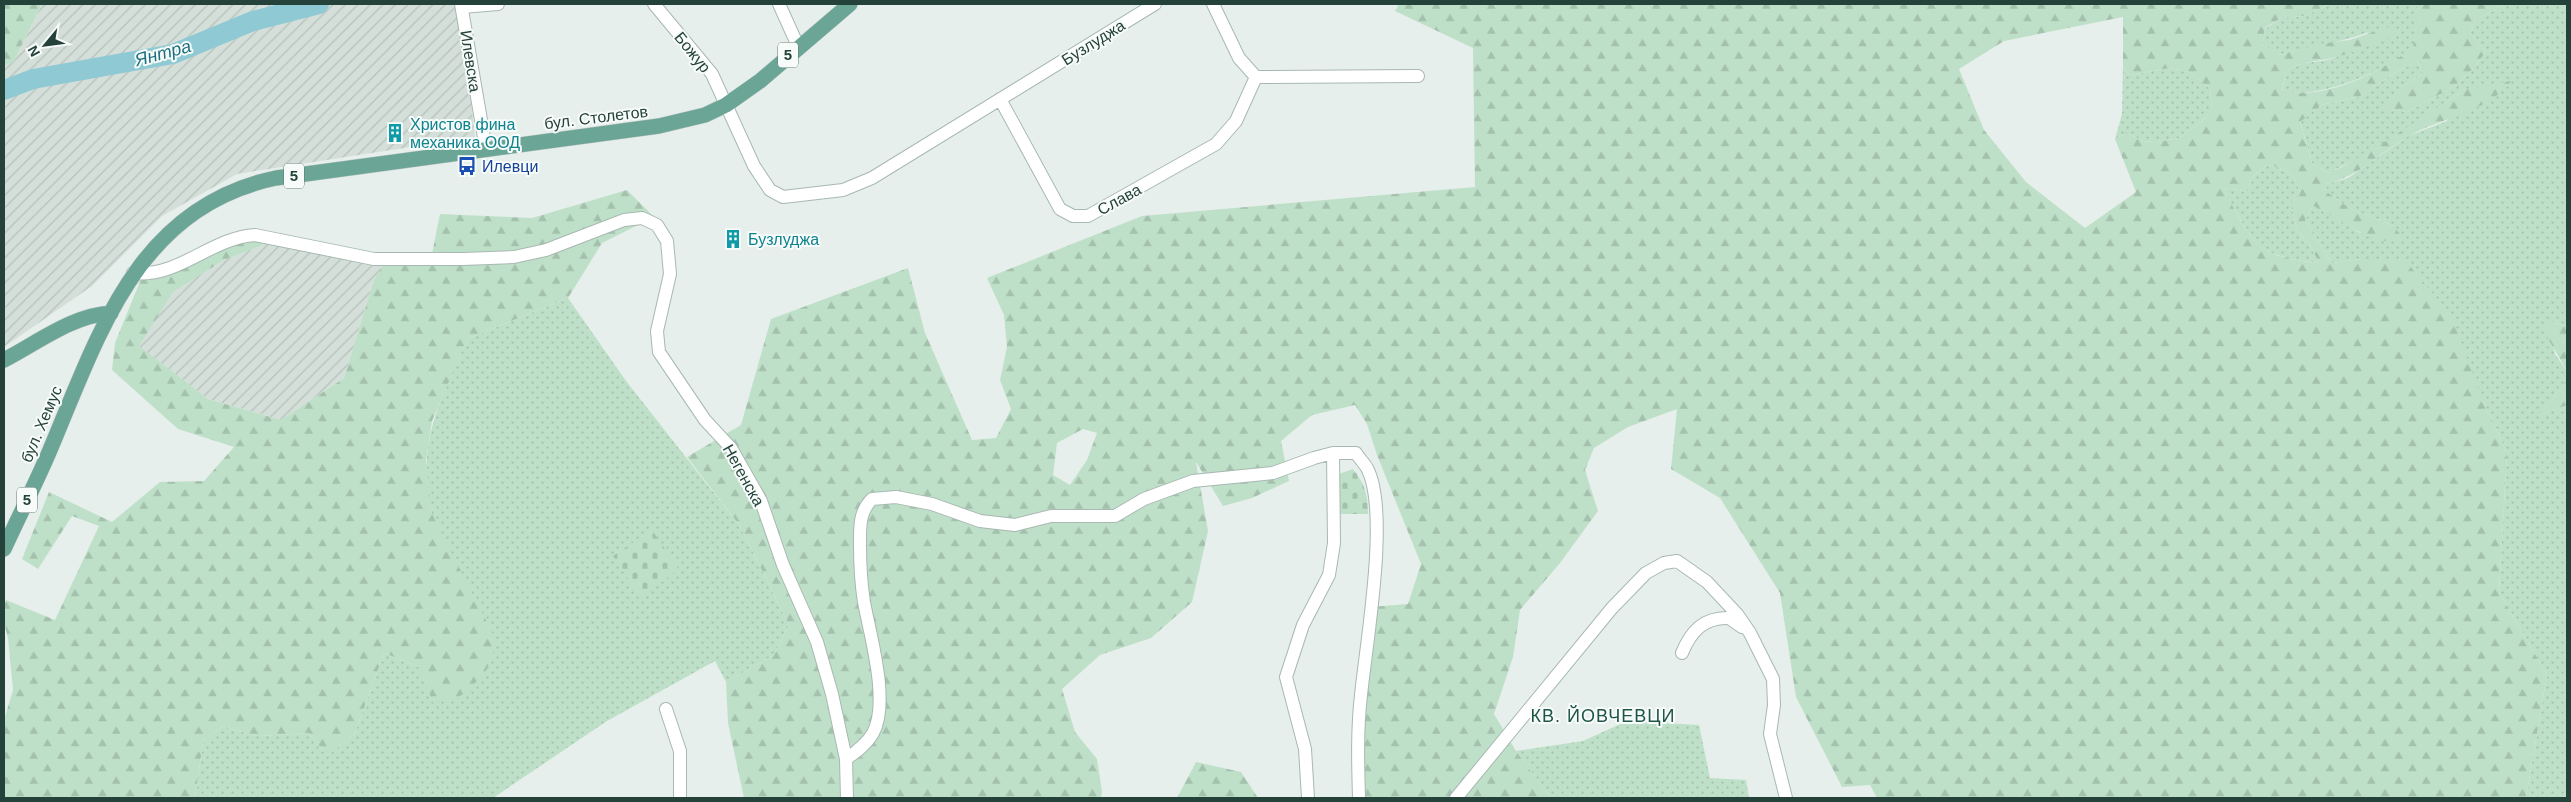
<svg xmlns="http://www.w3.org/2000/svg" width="2571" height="802" viewBox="0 0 2571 802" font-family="Arial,sans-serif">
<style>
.industrial{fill:url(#industrial-furrows)}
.grass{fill:url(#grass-dots)}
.forest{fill:url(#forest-firs);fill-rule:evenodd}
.cemetery{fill:url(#cemetery-stones)}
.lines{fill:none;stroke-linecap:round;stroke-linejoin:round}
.river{stroke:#8ec9d4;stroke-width:20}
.minor-casing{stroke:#a8b8b2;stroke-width:14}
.major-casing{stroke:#c2cac8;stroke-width:16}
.minor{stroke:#fff;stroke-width:12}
.major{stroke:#6aa596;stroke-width:15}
.labels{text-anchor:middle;stroke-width:4;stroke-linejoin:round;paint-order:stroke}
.shield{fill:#f7fbf9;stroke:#637a73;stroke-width:1}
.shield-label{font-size:15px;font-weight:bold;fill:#24423a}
.street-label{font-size:16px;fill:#24423a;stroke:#f7fbf9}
.culture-label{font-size:16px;fill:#0d838f;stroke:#f7fbf9;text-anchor:start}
.transit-label{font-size:16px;fill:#164399;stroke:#f7fbf9;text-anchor:start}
.water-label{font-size:18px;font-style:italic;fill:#1c6f80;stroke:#f7fbf9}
.neighbourhood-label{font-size:18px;letter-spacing:1px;fill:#1f5548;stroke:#f7fbf9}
</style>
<defs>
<pattern id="industrial-furrows" width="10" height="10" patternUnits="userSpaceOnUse" patternTransform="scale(1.25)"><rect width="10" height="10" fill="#d4dfda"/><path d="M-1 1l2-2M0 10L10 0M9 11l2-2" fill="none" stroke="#b6c1bc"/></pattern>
<pattern id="grass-dots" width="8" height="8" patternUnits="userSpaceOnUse" patternTransform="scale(1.25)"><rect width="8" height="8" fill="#bfe0c8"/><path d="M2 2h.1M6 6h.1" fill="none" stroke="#a4c1ad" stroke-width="1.8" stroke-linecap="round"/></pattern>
<pattern id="forest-firs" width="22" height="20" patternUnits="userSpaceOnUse" patternTransform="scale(1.25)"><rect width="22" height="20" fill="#bfe0c8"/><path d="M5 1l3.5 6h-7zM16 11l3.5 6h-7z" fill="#a4c1ad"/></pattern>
<pattern id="cemetery-stones" width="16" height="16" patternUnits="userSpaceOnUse" patternTransform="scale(1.25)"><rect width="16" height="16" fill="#bfe0c8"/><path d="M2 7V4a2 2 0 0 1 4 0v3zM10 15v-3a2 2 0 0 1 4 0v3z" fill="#a4c1ad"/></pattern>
</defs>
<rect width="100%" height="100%" fill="#e6efeb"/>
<!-- industrial -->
<path class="industrial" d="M 42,4 L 460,4 L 475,137 L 237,174 L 162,216 L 92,286 L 4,347 L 4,66 L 14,61 Z
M 255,235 L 383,265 L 374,280 L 344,378 L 281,420 L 208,399 L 138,346 L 172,292 L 224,260 L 263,245 Z"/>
<!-- grass -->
<path class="grass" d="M 2331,4 L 2418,4 L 2414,49 C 2373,74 2331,97 2282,92 L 2286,72 C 2302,59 2316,64 2334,58 C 2346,53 2359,40 2369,32 C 2340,43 2309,47 2278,55 L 2263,44 L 2265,29 L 2281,18 L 2304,16 Z
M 2506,4 L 2567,4 L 2567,326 L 2547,321 L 2555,354 L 2567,371 L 2567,381 L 2540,415 L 2567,405 L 2567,798 L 2526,798 L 2547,675 L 2499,592 L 2507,453 L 2483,401 L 2360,259 L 2332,263 L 2305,220 L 2313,206 L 2330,213 L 2360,233 L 2394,226 L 2351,209 L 2327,192 L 2327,184 L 2348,178 L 2408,136 L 2447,121 L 2466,89 C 2421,118 2377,153 2327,173 L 2312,163 L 2300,121 L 2321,105 L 2359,97 L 2394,73 L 2418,61 L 2423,74 L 2403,86 L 2386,108 L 2406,112 L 2452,88 L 2470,72 L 2486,52 L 2470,33 L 2476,19 Z
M 2123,68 L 2130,75 L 2170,68 L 2190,72 L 2210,89 L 2212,108 L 2205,119 L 2179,138 L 2157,142 L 2143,141 L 2127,133 L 2115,139 L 2122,114 Z
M 2269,164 C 2288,171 2296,174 2300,194 L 2291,204 L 2297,230 L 2311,247 L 2319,263 C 2304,262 2277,257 2263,249 C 2249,239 2231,203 2223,188 L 2247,191 L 2254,175 Z
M 568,298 L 626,381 L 740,526 L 789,625 L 774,655 L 726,682 L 715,661 L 607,721 L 493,798 L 195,798 L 203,742 L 222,726 L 257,736 L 309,733 L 327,756 L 355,733 L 384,653 L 419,667 L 461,573 C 453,556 434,528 431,511 C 416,442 441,399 467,339 Z
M 1627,721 L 1699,725 L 1710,778 L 1746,780 L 1749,798 L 1551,798 L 1516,751 L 1583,741 Z"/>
<!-- forest -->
<path class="forest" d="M 4,4 L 42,4 L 14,61 L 4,66 Z
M 1399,4 L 2331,4 L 2304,16 L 2281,18 L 2265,28 L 2263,44 L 2279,55 L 2320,44 L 2349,40 L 2392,26 L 2395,35 C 2376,43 2357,51 2337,57 C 2319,62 2301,60 2286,72 L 2282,91 C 2329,100 2375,73 2413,49 L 2418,4 L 2506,4 L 2476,19 L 2470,33 L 2486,52 L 2470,72 L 2452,88 L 2406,112 L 2385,108 L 2403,86 L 2423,74 L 2418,61 L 2394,73 L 2359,97 L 2321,105 L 2300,122 L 2312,163 L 2327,173 L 2342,167 L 2386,141 L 2466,89 L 2511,81 C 2486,114 2441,117 2407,137 C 2378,154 2361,175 2327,184 L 2327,192 L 2351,209 L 2394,226 L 2404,240 C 2372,249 2342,218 2313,206 L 2305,220 L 2332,263 L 2360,259 L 2405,260 L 2452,317 L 2483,401 L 2507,453 L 2499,592 L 2547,675 L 2526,798 L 1877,798 L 1870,785 L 1842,787 L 1796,697 L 1780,593 L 1720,498 L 1671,469 L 1677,409 L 1628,427 L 1594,448 L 1585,470 L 1598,511 L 1560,563 L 1520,610 L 1513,657 L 1494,714 L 1516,751 L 1551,798 L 1359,798 L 1371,607 L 1408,604 L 1421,564 L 1377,455 L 1367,424 L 1355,405 L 1312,415 L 1281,441 L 1289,481 L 1252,498 L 1223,506 L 1196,462 L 1208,531 L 1192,602 L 1151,638 L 1100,655 L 1062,689 L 1075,732 L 1097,759 L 1102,792 L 1101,798 L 744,798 L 728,723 L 726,682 L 774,655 L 789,625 L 740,526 L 687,457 L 741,425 L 771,319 L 908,268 L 925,333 L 972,440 L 996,438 L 1011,409 L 1000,380 L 1007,347 L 1004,315 L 987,278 L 1142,216 L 1475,187 L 1473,48 L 1395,11 ZM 2123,17 L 2123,68 L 2130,75 L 2170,68 L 2190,72 L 2210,89 L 2212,108 L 2205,119 L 2179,138 L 2157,142 L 2143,141 L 2127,133 L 2115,139 L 2136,192 L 2085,228 L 2026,182 L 1984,130 L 1959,69 L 2004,41 ZM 2269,164 C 2288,171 2296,174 2300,194 L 2291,204 L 2297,230 L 2311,247 L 2319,263 C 2305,262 2273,257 2262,248 C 2245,233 2234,208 2223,188 L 2247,191 L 2254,175 ZM 1083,429 L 1097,433 L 1087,460 L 1070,485 L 1053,475 L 1057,443 Z
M 627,190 L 654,217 L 602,243 L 568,298 L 467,339 L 432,421 L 426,460 L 431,512 L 497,642 L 485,674 L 457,699 L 433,703 L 419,667 L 384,653 L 355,733 L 327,756 L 309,733 L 257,736 L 222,726 L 203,742 L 195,798 L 4,798 L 4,720 L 13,690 L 8,638 L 4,623 L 4,604 L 6,600 L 55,620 L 99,526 L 72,516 L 38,569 L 22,559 L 49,492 L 112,522 L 160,482 L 204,481 L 234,447 L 178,429 L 112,370 L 115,343 L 143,274 L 255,235 L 263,245 L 224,260 L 173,292 L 139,346 L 208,399 L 281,420 L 344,378 L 374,280 L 383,265 L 431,259 L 440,214 L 532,218 Z
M 2547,321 L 2567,326 L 2567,371 L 2546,335 Z
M 2567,381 L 2567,405 L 2539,416 Z
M 1196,762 L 1241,772 L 1258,798 L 1177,798 Z"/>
<!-- cemetery -->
<path class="cemetery" d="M 1353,469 C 1365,484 1368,495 1368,514 L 1340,514 L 1339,474 Z
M 652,530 L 679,570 L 640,596 L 613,556 Z"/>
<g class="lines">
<!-- river -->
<path class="river" d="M 4,90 L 33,79 L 173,54 L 253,21 L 319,4"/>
<!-- minor casing -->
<g class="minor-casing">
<path id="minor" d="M 461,4 L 486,149
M 654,4 L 712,74 L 754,166 L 770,190 L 783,197 L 843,190 L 872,178 L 1155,4
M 779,4 L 798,46
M 1213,4 L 1239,58 L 1256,77 L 1418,76
M 462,7 L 498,4
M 1000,99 L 1060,209 L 1073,216 L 1088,216 L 1216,144 L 1236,121 L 1256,77
M 133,273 C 179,278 210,238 255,235 L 374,259 L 463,259 L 514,257 L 546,250 L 624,220 L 642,218 L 657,225 L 667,241 L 670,274 L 657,331 L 659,352 L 705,420 L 731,448 L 761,501 L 783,565 L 817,642 L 832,694 L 846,759 L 847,798
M 1682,653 C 1691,631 1704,617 1729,618 L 1742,627
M 666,709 L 680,751 L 680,798
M 846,759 C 856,752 867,744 873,733 C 890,702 870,635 864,602 C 861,583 860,563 860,545 C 860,527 859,512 872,499 L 896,497 L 932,504 L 980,521 L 1015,525 L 1051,516 L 1115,516 L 1144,499 L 1193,481 L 1273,473 L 1314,458 L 1333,453 L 1356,453 C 1359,458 1364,463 1367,468 C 1390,511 1366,644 1361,695 C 1357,730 1358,764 1359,798
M 1308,798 L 1305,749 L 1286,677 L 1303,625 L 1329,575 L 1334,543 L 1333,453
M 1456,798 L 1612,608 L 1646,573 L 1664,563 L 1677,561 L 1707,582 L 1737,614 L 1750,633 L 1773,679 L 1774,705 L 1770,734 L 1786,798"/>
</g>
<!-- major casing -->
<g class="major-casing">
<path id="major" d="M 4,360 C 37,343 73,315 111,313
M 4,549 C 19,516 36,483 50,450 C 99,334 137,207 276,178 L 659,126 L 705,115 L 726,105 L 760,81 L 850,4"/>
</g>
<!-- minor -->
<use href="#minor" class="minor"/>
<!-- major -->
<use href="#major" class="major"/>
</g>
<!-- icons -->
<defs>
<g id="building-bare" transform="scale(1.5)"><path d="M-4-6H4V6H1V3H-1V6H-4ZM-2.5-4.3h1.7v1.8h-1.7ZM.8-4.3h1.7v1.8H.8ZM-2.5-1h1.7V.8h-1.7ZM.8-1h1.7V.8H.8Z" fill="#0f9aa8" stroke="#f7fbf9" stroke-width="2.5" paint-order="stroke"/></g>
<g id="bus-bare" transform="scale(1.5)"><path d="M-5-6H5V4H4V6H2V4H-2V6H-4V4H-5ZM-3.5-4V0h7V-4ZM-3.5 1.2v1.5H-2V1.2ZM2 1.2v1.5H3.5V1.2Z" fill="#1a4fb4" stroke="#f7fbf9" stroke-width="2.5" paint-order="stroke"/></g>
</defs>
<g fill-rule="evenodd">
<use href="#building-bare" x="395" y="133"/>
<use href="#bus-bare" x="467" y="166"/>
<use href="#building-bare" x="733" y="239"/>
</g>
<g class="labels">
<!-- shield labels -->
<g class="shield">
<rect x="778" y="42.5" width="20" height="25" rx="4"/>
<rect x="284" y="163.5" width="20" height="25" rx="4"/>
<rect x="17" y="487.5" width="20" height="25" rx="4"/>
</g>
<g class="shield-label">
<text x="788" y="60">5</text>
<text x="294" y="181">5</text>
<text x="27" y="505">5</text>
</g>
<!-- street labels -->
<g class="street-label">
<text transform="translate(1093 42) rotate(-32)" y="6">Бузлуджа</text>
<text transform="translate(693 52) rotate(51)" y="6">Божур</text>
<text transform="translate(471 61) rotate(81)" y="6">Илевска</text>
<text transform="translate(596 117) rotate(-7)" y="6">бул. Столетов</text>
<text transform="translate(1119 199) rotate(-29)" y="6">Слава</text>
<text transform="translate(41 424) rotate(-67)" y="6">бул. Хемус</text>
<text transform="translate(744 475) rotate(61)" y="6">Негенска</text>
</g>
<!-- culture labels -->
<g class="culture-label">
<text x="410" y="130">Христов фина<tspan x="410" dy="18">механика ООД</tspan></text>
<text x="748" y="245">Бузлуджа</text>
</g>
<!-- transit labels -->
<g class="transit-label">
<text x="482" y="172">Илевци</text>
</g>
<!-- water labels -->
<g class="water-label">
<text transform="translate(163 53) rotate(-15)" y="6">Янтра</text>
</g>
<!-- neighbourhood labels -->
<g class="neighbourhood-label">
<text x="1603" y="722">КВ. ЙОВЧЕВЦИ</text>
</g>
</g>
<!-- border -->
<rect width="2571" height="802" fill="none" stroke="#24423a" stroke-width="10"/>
<!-- north arrow -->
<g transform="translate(45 45) rotate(241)" stroke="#f7fbf9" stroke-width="4" paint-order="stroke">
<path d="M0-4L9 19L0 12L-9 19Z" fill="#24423a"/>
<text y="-8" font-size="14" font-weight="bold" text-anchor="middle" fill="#24423a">N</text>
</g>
</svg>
